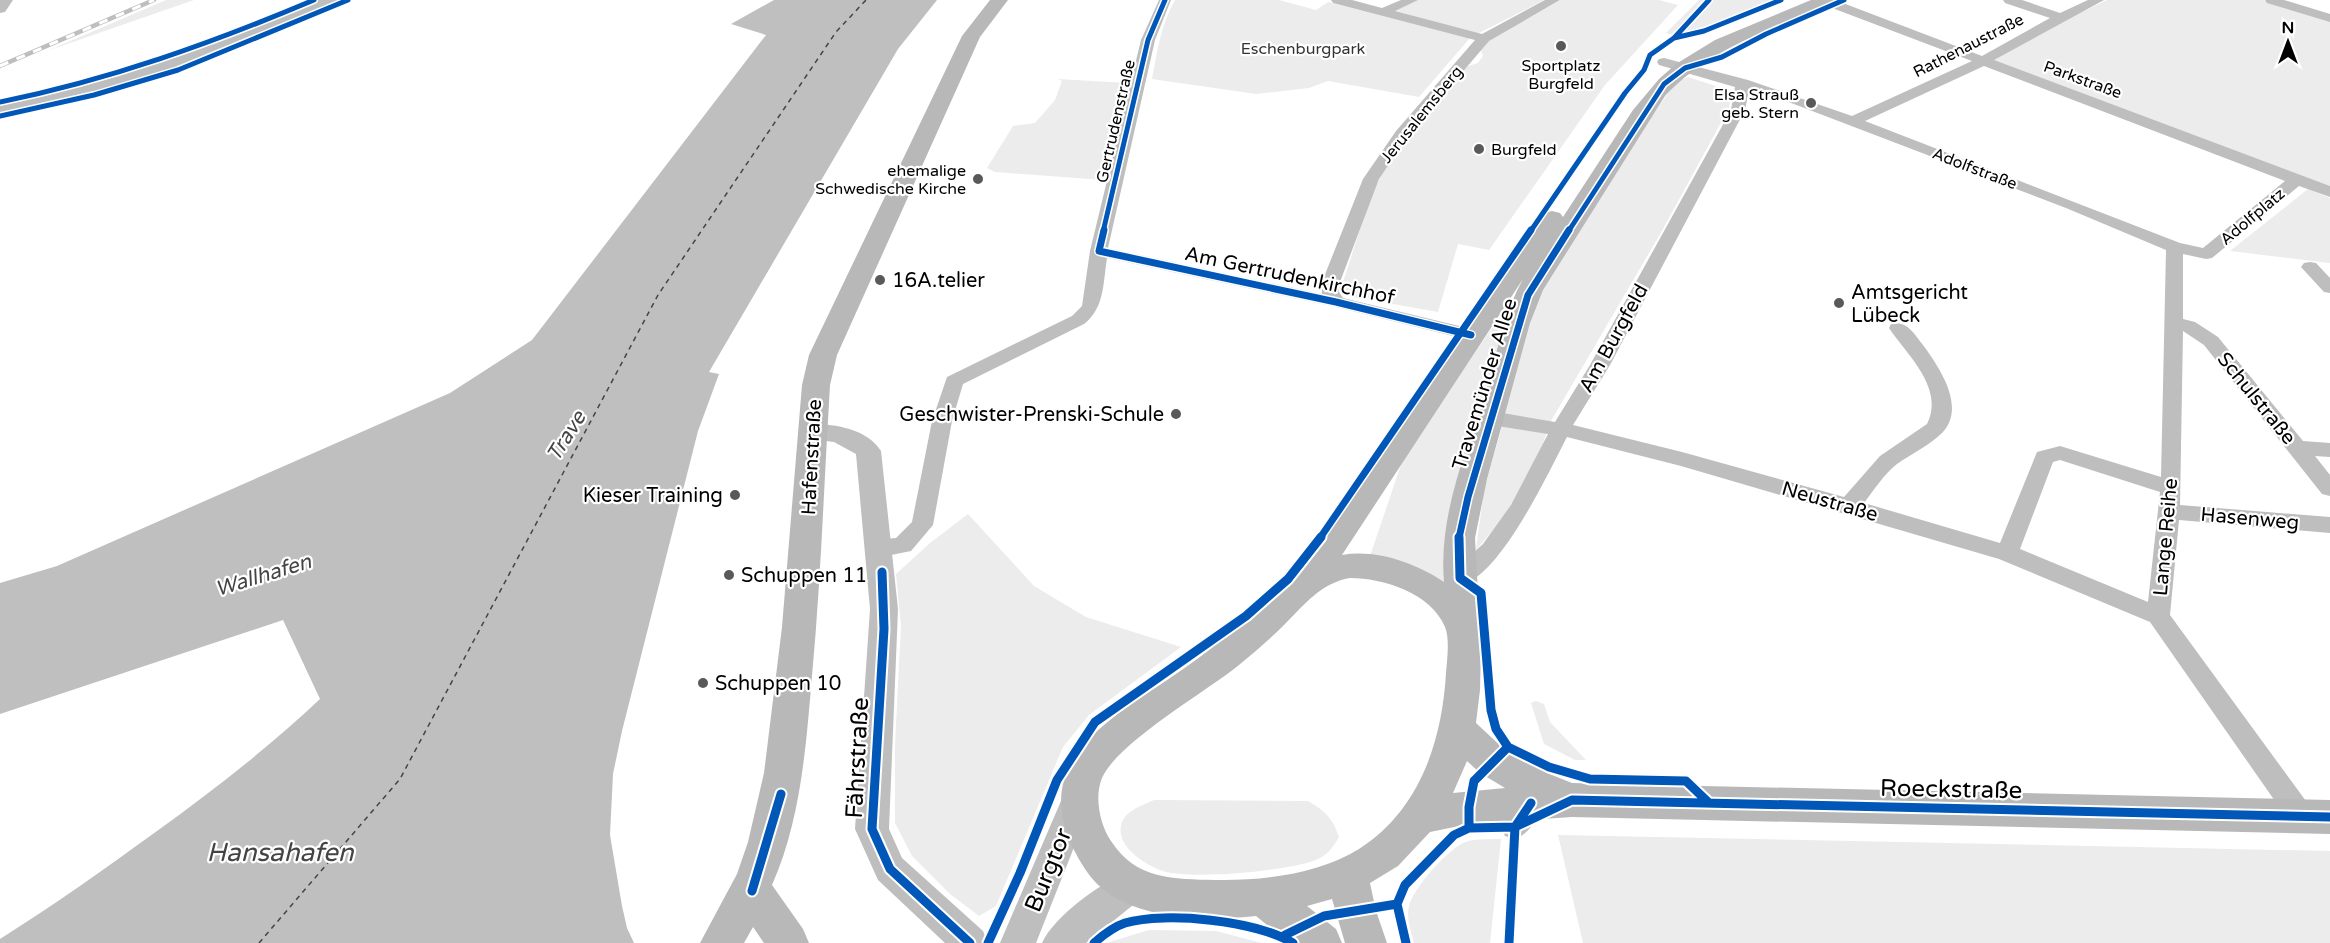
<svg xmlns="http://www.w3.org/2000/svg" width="2330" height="943" viewBox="0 0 2330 943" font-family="'Varela Round',sans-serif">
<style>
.green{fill:#ececec}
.water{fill:#bfbfbf}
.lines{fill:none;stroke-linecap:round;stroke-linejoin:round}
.ferry{stroke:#444;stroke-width:1.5;stroke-dasharray:5 4.5;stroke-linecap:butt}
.minor{fill:#bebebe;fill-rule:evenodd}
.tertiary{fill:#bebebe;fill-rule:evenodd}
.secondary{fill:#b8b8b8;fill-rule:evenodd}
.primary{fill:#bebebe;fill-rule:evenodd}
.rail-casing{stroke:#bebebe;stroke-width:4.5}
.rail{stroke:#fff;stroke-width:3;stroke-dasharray:9;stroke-linecap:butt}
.cycleway-far2-casing{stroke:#fff;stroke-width:8}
.cycleway-far1-casing{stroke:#fff;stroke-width:10}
.cycleway-casing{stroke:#fff;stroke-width:13}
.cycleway-far2{stroke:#0057b8;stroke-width:5}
.cycleway-far1{stroke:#0057b8;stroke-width:7}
.cycleway{stroke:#0057b8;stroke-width:9}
.poi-dot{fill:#595959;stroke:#fff;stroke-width:2}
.labels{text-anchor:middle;stroke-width:4.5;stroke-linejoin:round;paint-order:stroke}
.far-street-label{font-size:16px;fill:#000;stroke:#fff}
.far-park-label{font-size:16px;fill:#333;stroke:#fff}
.far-poi-label{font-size:16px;fill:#000;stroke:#fff;text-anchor:end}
.street-label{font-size:20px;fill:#000;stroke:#fff}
.poi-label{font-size:20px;fill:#000;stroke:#fff;text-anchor:start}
.water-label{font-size:21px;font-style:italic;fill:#444;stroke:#fff}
.near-street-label{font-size:24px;fill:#000;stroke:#fff}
.near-water-label{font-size:26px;font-style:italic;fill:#444;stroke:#fff}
</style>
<rect width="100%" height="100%" fill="#fff"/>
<!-- green -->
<path class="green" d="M 166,0 L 194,0 L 47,51 Z
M 1175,0 L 1279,0 L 1316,10 L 1328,2 L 1470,38 L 1419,97 L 1328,81 L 1309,88 L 1256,94 L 1152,79 C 1157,52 1161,24 1175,0 Z
M 1417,0 L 1544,0 L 1477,34 L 1392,10 Z
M 1561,0 L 1659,0 L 1678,5 L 1605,85 L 1489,250 L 1458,244 L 1438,312 L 1353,297 L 1344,291 L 1342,285 C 1355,247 1366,204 1385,168 C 1406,131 1437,99 1465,67 L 1478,63 L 1483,56 L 1481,50 L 1486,42 Z
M 1699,0 L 1774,0 L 1679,37 L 1666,33 Z
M 2107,0 L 2263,0 L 2330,20 L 2330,186 L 1991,61 L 2067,19 Z
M 1688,77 L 1731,91 L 1729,108 L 1663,229 L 1551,421 L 1542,446 L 1511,509 L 1476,550 L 1484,490 L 1500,434 L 1527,309 L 1629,149 L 1676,82 Z
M 1058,79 L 1127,83 L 1103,180 L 995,172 L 987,168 L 1013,126 L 1035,123 L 1055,100 L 1062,81 Z
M 2308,189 L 2330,198 L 2330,263 L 2230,251 Z
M 1508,305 L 1448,541 L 1450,591 L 1370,556 L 1405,453 Z
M 968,514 L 1034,586 L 1086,617 L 1181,647 L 1089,715 L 1063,747 L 996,906 L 979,916 L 950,894 L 912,856 L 895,823 L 895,744 L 901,626 L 896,574 L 930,543 Z
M 1536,701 L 1544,704 L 1550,722 L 1586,760 L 1575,760 L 1544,744 L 1531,703 Z
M 1154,800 L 1308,801 C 1325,811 1333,818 1339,837 C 1333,848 1326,857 1313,861 C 1285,871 1191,880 1163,871 C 1145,865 1111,844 1123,820 C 1129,809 1143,805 1154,800 Z
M 1558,835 L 2330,851 L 2330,943 L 1583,943 Z
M 1501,839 L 1490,943 L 1414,943 C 1411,932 1406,917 1409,906 C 1413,888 1450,846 1468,841 C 1478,839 1490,839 1501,839 Z
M 1149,930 L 1216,931 L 1262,943 L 1106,943 Z"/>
<!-- water -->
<path class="water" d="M 774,0 L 937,0 L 898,49 L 709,372 L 719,374 L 698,431 L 622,731 L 613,774 L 610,835 L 622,906 L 627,928 L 634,943 L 0,943 L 0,939 C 54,905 106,868 157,831 C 214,790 269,747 320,699 L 283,620 L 0,714 L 0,583 L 57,566 L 450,393 L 532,340 L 766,35 L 731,24 Z"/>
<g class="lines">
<!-- ferry -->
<path class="ferry" d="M 259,943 L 400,779 L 658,295 L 836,32 L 866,0"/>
<!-- minor -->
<path class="minor" d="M 13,0 L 5,12 L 0,13 L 0,0 Z
M 1159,0 L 1171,0 L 1155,40 L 1108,248 L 1322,294 L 1322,282 L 1363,179 L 1396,131 L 1475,40 L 1333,3 L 1331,0 L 1352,0 L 1382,8 L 1401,0 L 1418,0 L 1395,11 L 1482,34 L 1545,0 L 1560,0 L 1489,41 L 1407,137 L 1379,179 L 1340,282 L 1339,292 L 1343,298 L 1480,331 L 1482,335 L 1480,339 L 1473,341 L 1336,307 L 1107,258 C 1103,282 1105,308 1084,324 L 963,384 L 952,421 L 933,525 L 911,551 L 891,555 L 871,552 L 868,546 L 871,540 L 896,538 L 912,522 L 932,421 L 947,377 L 1072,316 L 1082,306 L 1090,251 L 1141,40 Z
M 1817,0 L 1835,0 L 1982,56 L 2050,18 L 2005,3 L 2003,0 L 2022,0 L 2060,13 L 2088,0 L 2104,0 L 1994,60 L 2330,186 L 2330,197 L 2299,186 L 2212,258 L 2206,259 L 2183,254 L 2183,319 L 2195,322 L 2218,337 L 2303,441 L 2330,443 L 2330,457 L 2315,456 L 2330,475 L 2330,496 L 2322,494 L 2204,345 L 2183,331 L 2180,505 L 2330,517 L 2330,533 L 2179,520 L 2170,615 L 2311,808 L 2315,816 L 2311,824 L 2301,828 L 2291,824 L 2150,622 L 1999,559 L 1681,466 L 1567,437 C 1551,467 1492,596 1452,584 L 1449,578 L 1452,572 L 1483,544 L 1511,505 L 1548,434 L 1491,425 L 1484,423 L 1481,418 L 1484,413 L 1491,411 L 1555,422 L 1590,365 L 1731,110 L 1735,87 L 1659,65 L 1657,62 L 1659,59 L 1664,58 L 1748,80 L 1852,116 L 1972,61 L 1819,3 ZM 1984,66 L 2285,181 L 2203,248 L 2180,243 L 1865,121 ZM 1749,90 L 1786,101 L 2066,208 L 2166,250 L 2161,477 L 2060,446 L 2037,452 L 2000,543 L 1864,503 C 1874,490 1884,474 1897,464 C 1911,454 1930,445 1942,433 C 1967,407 1939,367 1923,345 C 1914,334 1907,320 1891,324 L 1889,328 C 1907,355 1945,388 1927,424 L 1880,456 L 1844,497 L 1682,452 L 1573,425 L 1610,365 L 1745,110 ZM 2060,460 L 2160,492 L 2148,602 L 2020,549 L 2053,462 Z
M 2265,0 L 2284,0 L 2330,14 L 2330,22 L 2267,3 Z
M 2310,262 L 2316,263 L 2330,278 L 2330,293 L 2324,292 L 2301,267 L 2304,263 Z
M 1531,791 L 1541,795 L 1544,803 C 1538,817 1530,834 1515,839 L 1505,836 L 1501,827 C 1508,813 1516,797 1531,791 Z"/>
<!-- tertiary -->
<path class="tertiary" d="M 812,424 C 836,424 867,429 881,451 L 898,609 L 889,829 L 902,858 L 983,931 L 988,943 L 945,943 L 878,880 L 855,829 L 870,609 L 856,454 L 834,442 L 803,438 L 800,432 L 803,426 Z
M 1078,783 L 1089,787 L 1094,797 L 1036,943 L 1000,943 L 1067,787 Z
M 1131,870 L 1143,875 L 1148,886 L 1143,897 L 1086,943 L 1042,943 C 1053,917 1104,880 1131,870 Z"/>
<!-- secondary -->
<path class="secondary" d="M 990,0 L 1008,0 L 980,37 L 837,355 L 830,385 C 824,482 821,579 812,676 C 806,746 801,820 772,885 L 803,929 L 809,943 L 764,943 L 753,927 L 744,943 L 700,943 L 737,874 L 748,842 L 764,773 L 782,627 L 802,385 L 809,355 L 962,36 Z
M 1811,0 L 1836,0 L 1833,4 C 1774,28 1710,48 1665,96 L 1543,290 L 1530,323 L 1487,479 L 1475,538 L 1481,647 L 1480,690 L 1476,723 L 1506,751 L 1547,773 L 1572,783 L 2330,800 L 2330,834 L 1572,817 L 1469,824 L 1430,832 L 1398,866 L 1370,883 L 1376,911 L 1387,943 L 1345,943 L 1332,899 L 1307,906 L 1336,929 L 1342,943 L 1289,943 L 1256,916 C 1202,922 1118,921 1085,869 C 1016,762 1111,720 1186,667 C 1219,644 1249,618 1277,590 C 1283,584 1291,579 1296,572 C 1306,561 1314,546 1323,534 C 1341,508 1358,482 1376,457 C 1432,376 1488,294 1544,213 L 1552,211 L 1560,213 L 1563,217 L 1633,110 L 1659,79 L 1676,64 L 1715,40 ZM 1523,279 C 1505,311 1498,348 1488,383 C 1468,448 1438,513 1444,582 C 1415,563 1377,549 1342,555 ZM 1350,578 C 1383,578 1431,593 1445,627 C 1450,639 1447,660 1446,673 C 1442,741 1420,810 1359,849 C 1319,874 1262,881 1215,880 C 1174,879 1136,880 1111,841 C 1100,825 1094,797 1102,778 C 1117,743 1207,691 1239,665 C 1255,652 1271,638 1285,624 C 1305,604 1321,583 1350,578 ZM 1467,761 L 1480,773 L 1505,788 L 1453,793 Z"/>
<!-- primary -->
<path class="primary" d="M 313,0 L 340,0 L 337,4 L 186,69 L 100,94 L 0,114 L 0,100 L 96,81 L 170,59 Z"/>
<!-- rail casing -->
<g class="rail-casing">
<path id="rail" d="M 0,66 L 154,0"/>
</g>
<!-- rail -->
<use href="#rail" class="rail"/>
<!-- cycleway-far2 casing -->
<g class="cycleway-far2-casing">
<path id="cycleway-far2" d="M 1674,38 L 1704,31 L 1781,0
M 0,102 C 109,80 212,43 314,0
M 0,116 L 94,95 L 178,70 L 348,0
M 1103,232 L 1148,40 L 1165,0
M 1530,232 L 1625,93 L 1644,70 L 1650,55 L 1674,38 L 1709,0
M 1568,232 L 1664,84 L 1685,68 L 1722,57 L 1766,34 L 1844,0"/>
</g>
<!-- cycleway-far1 casing -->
<g class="cycleway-far1-casing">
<path id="cycleway-far1" d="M 1104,230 L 1099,251 L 1336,302 L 1471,335
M 1320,538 L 1531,230
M 1459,538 L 1468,497 L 1528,295 L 1569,230"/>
</g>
<!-- cycleway casing -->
<g class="cycleway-casing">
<path id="cycleway" d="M 1459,537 L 1460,578 L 1481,593 L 1491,710 L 1496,729 L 1508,747 L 1549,767 L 1590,779 L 1686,781 L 1709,803
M 882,572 L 884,629 L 872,829 L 890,869 L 970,943
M 1469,828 L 1469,807 L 1474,781 L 1508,747
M 752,891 L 781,794
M 1285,935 L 1324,916 L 1397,904
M 988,943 L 1020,873 L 1057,780 L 1095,722 L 1246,616 L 1288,579 L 1321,537
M 1094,943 C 1103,935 1113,927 1125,923 C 1166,911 1257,921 1293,943
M 1406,943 L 1397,904 L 1405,885 L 1454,835 L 1469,828 L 1515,827 L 1572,800 L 2330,817
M 1509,943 L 1515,827 L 1531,803"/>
</g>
<!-- cycleway-far2 -->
<use href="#cycleway-far2" class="cycleway-far2"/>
<!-- cycleway-far1 -->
<use href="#cycleway-far1" class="cycleway-far1"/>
<!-- cycleway -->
<use href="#cycleway" class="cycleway"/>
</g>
<!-- markers -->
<g class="poi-dot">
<circle cx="1561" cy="46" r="6"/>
<circle cx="1811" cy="103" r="6"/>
<circle cx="1479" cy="149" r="6"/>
<circle cx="978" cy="179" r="6"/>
<circle cx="880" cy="280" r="6"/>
<circle cx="1839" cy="303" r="6"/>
<circle cx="1176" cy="414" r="6"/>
<circle cx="735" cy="495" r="6"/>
<circle cx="729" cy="575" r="6"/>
<circle cx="703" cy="683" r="6"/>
</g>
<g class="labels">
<!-- far-street labels -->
<g class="far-street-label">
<text transform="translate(1968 45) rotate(-27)" y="6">Rathenaustraße</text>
<text transform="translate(2083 79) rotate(20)" y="6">Parkstraße</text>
<text transform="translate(1421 114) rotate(-51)" y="6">Jerusalemsberg</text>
<text transform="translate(1115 121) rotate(-77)" y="6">Gertrudenstraße</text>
<text transform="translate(1975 168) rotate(21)" y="6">Adolfstraße</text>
<text transform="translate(2252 216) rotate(-40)" y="6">Adolfplatz</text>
</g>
<!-- far-park labels -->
<g class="far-park-label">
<text x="1303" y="54">Eschenburgpark</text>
</g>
<!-- far-poi labels -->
<g class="far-poi-label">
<text x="1561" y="71" text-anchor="middle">Sportplatz<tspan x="1561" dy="18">Burgfeld</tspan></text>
<text x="1799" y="100">Elsa Strauß<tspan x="1799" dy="18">geb. Stern</tspan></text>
<text x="1491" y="155" text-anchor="start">Burgfeld</text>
<text x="966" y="176">ehemalige<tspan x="966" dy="18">Schwedische Kirche</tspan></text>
</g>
<!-- street labels -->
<g class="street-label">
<text transform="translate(1290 275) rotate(12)" y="7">Am Gertrudenkirchhof</text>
<text transform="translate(1613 338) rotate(-61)" y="7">Am Burgfeld</text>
<text transform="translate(1484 384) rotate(-73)" y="7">Travemünder Allee</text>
<text transform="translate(2257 398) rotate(51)" y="7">Schulstraße</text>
<text transform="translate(811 457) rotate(-87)" y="7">Hafenstraße</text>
<text transform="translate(1830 501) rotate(16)" y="7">Neustraße</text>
<text transform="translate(2250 518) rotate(5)" y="7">Hasenweg</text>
<text transform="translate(2165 537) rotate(-85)" y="7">Lange Reihe</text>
</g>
<!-- poi labels -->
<g class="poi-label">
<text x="892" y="287">16A.telier</text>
<text x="1851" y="299">Amtsgericht<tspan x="1851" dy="23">Lübeck</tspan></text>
<text x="1164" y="421" text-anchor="end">Geschwister-Prenski-Schule</text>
<text x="723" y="502" text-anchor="end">Kieser Training</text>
<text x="741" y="582">Schuppen 11</text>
<text x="715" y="690">Schuppen 10</text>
</g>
<!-- water labels -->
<g class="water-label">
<text transform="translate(566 436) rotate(-58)" y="7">Trave</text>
<text transform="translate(263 575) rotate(-17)" y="7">Wallhafen</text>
</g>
<!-- near-street labels -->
<g class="near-street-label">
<text transform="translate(857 758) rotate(-87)" y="8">Fährstraße</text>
<text transform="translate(1951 789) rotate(1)" y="8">Roeckstraße</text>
<text transform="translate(1048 870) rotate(-68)" y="8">Burgtor</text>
</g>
<!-- near-water labels -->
<g class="near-water-label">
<text x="280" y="861">Hansahafen</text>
</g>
</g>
<!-- north arrow -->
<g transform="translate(2288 42)" stroke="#ffffff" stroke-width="4.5" paint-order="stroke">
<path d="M0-4.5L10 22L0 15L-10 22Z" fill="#000000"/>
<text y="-9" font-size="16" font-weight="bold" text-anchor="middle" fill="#000000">N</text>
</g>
</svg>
